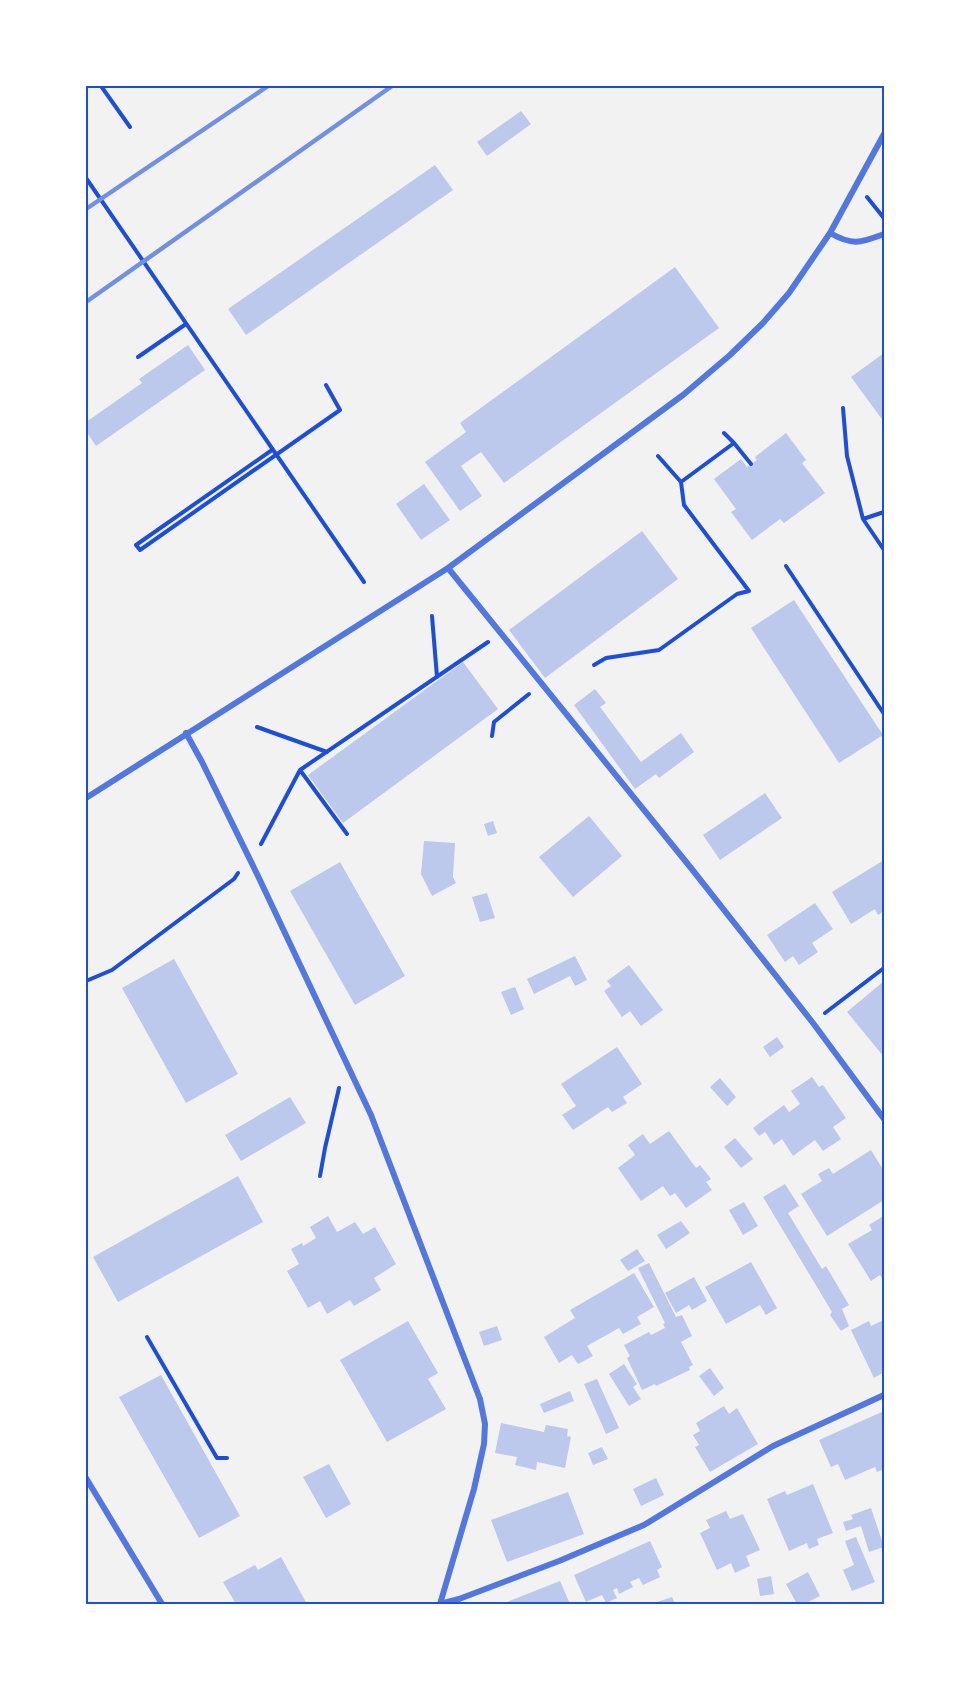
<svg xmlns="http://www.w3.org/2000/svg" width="970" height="1690" viewBox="0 0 970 1690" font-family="Roboto,sans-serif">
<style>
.building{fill:#bdc9ec}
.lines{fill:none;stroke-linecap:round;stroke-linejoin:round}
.path{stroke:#1d4ed8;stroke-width:4}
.minor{stroke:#5277de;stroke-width:6}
.rail{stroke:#7290e2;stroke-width:4.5}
.neatline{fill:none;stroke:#1d4ed8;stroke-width:2}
</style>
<rect width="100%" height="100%" fill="#f2f2f2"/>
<!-- building -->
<path class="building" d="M 521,111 L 531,124 L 487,156 L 477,142 Z
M 435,165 L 453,190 L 246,335 L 228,309 Z
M 675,267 L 719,328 L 504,483 L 481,452 L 461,466 L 482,496 L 460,511 L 425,462 L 466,432 L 460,423 Z
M 188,345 L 205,370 L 96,446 L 86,431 L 86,422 L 142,383 L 139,379 Z
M 884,353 L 884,422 L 851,377 Z
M 786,433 L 806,460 L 802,463 L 825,493 L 784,523 L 780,519 L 752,540 L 731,512 L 736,509 L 714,479 L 741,459 L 747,467 L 757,460 L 755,457 Z
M 424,484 L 450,520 L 421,540 L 396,504 Z
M 642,531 L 678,579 L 545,678 L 509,630 Z
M 794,600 L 883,735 L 839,763 L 751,628 Z
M 463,662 L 498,709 L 343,823 L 308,775 Z
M 595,689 L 606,703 L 600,707 L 641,762 L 681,733 L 694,752 L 659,778 L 656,774 L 635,789 L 574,705 Z
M 765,793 L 782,818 L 720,860 L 703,835 Z
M 589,816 L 622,856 L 573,897 L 539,857 Z
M 493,821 L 497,833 L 488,836 L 484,824 Z
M 424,841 L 455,843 L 453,877 L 456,883 L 432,896 L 421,874 Z
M 884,860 L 884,911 L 878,915 L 875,909 L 851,924 L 832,892 Z
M 340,862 L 405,976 L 355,1005 L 290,891 Z
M 487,893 L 495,918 L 480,922 L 472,897 Z
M 815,903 L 833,929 L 812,943 L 818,952 L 799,965 L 793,956 L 785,962 L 767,935 Z
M 575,956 L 587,980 L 575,986 L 570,976 L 534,994 L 527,979 Z
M 174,959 L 238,1074 L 186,1103 L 122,988 Z
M 629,965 L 663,1010 L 641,1026 L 630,1011 L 622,1017 L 604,991 L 611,986 L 607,981 Z
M 884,981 L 884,1057 L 847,1012 Z
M 515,987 L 524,1009 L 511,1015 L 501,992 Z
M 777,1037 L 784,1047 L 770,1057 L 763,1047 Z
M 617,1047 L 642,1084 L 623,1097 L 627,1103 L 612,1112 L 608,1107 L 573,1130 L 562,1115 L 576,1106 L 561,1084 Z
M 812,1077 L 819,1087 L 823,1085 L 846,1118 L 833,1127 L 841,1139 L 823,1151 L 815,1140 L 793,1156 L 782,1139 L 774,1145 L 765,1132 L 759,1136 L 753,1128 L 784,1105 L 789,1112 L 800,1104 L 791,1091 Z
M 720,1078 L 736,1097 L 727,1106 L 710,1087 Z
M 290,1097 L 306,1123 L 241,1161 L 225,1135 Z
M 669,1131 L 696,1168 L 700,1165 L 711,1179 L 706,1182 L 712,1190 L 686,1208 L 675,1193 L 670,1196 L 663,1186 L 641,1201 L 618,1168 L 635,1155 L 628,1145 L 643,1134 L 650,1144 Z
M 735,1138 L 753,1159 L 741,1168 L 724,1147 Z
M 871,1150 L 884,1171 L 884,1200 L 827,1236 L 801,1194 L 822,1181 L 818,1174 L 829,1168 L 833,1174 Z
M 238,1176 L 263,1222 L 118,1302 L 93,1257 Z
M 785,1184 L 799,1206 L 788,1213 L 822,1269 L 826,1266 L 849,1305 L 842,1309 L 849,1326 L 841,1331 L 830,1315 L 832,1312 L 763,1197 Z
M 744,1202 L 758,1226 L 743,1235 L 729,1210 Z
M 328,1216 L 337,1232 L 355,1222 L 363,1234 L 375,1227 L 396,1264 L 374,1278 L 381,1290 L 354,1306 L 350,1300 L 327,1314 L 320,1301 L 308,1308 L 287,1271 L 299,1264 L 291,1249 L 302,1243 L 303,1246 L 316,1238 L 310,1227 Z
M 882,1217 L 884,1221 L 884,1282 L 880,1275 L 871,1281 L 848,1244 L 872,1230 L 869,1225 Z
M 681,1221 L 690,1233 L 666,1249 L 657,1235 Z
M 637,1249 L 645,1261 L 628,1271 L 620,1260 Z
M 751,1262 L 777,1308 L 766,1315 L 760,1305 L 726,1324 L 705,1287 Z
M 649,1263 L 676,1317 L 682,1315 L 692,1336 L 681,1342 L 693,1365 L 689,1367 L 690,1370 L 656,1386 L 655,1384 L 642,1390 L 627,1358 L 630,1356 L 624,1345 L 649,1332 L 651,1335 L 665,1328 L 663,1324 L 665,1323 L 638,1268 Z
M 634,1273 L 654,1307 L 637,1317 L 641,1324 L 623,1334 L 619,1328 L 587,1346 L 593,1356 L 578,1364 L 572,1355 L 559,1363 L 544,1337 L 575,1318 L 570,1310 Z
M 694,1277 L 707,1301 L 692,1310 L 689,1305 L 676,1313 L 665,1293 Z
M 884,1320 L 884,1372 L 874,1378 L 851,1330 L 869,1321 L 871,1326 Z
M 408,1321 L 438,1373 L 428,1379 L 446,1409 L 387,1442 L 340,1360 Z
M 497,1326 L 502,1340 L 484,1346 L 479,1332 Z
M 624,1364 L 637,1384 L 633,1387 L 641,1399 L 629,1406 L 609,1374 Z
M 710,1368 L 724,1388 L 714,1396 L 699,1376 Z
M 161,1375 L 240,1516 L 199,1538 L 119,1397 Z
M 597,1379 L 619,1428 L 606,1434 L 584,1384 Z
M 570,1391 L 574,1401 L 544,1413 L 540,1404 Z
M 724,1406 L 729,1414 L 737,1408 L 758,1444 L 710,1472 L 695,1447 L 699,1445 L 693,1435 L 700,1431 L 696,1423 Z
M 884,1411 L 884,1469 L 877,1472 L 875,1467 L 845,1480 L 838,1464 L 831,1467 L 819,1440 Z
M 501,1423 L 544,1432 L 546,1425 L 568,1429 L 567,1436 L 571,1437 L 565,1468 L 537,1462 L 536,1470 L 515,1465 L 517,1457 L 495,1453 Z
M 602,1447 L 608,1459 L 593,1465 L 588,1453 Z
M 329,1464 L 351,1504 L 326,1518 L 303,1477 Z
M 656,1478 L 664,1495 L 641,1506 L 633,1489 Z
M 813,1484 L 833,1533 L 817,1539 L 819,1545 L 809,1549 L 807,1543 L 789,1551 L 767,1499 L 785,1491 L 787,1495 Z
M 568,1492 L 584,1534 L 507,1562 L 491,1520 Z
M 871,1508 L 884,1547 L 869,1552 L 861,1526 L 846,1531 L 843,1522 L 853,1519 L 851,1515 Z
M 726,1511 L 730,1519 L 743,1514 L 760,1550 L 746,1556 L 750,1566 L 735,1573 L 731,1563 L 717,1570 L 700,1533 L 710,1528 L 706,1520 Z
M 856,1537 L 875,1582 L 852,1591 L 843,1570 L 854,1565 L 845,1541 Z
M 650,1541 L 662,1567 L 657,1570 L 660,1577 L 643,1585 L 639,1578 L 630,1582 L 633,1587 L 619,1594 L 617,1588 L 613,1590 L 617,1598 L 606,1603 L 602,1595 L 586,1602 L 574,1575 Z
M 281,1557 L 307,1604 L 236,1604 L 223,1582 L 255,1565 L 258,1570 Z
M 808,1572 L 820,1596 L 804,1604 L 797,1604 L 786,1584 Z
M 771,1576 L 774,1594 L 760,1596 L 757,1579 Z
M 560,1581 L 570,1604 L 502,1604 Z
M 672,1597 L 675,1604 L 651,1604 Z"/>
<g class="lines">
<!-- path -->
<path class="path" d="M 101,86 L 130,127
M 86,178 L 364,582
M 867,197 L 883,217
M 138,357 L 186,324
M 843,408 L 847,456 L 863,519 L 884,550
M 724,433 L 734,443
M 272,450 L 136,545 L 140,550 L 340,410 L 326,385
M 658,456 L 681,482 L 734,443 L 751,464
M 863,519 L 884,512
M 786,566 L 884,714
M 432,616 L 437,677
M 594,665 L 606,658 L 659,650 L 737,594 L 749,591 L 684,505 L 681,482
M 257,727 L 327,752
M 492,736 L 494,722 L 529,694
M 300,770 L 347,834
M 261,844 L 300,770 L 488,642
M 86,981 L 112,970 L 234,879 L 238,873
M 825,1013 L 884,968
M 320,1176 L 325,1148 L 339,1088
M 147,1337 L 217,1458 L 227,1458"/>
<!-- minor -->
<path class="minor" d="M 830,233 C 853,246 860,243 884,234
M 448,568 L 691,868 L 813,1023 L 884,1119
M 186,733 L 202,762 L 258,876 L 371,1115 L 480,1399 L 485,1424 L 484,1444 L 474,1489 L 440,1604
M 86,798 L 448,568 L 683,395 L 730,355 L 763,323 L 789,293 L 830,233 L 884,134
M 86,1478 L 162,1604
M 440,1604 L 459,1599 L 559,1561 L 644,1525 L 773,1446 L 884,1395"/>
<!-- rail -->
<path class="rail" d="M 86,209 L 268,86
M 86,302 L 392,86"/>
</g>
<!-- border -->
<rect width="970" height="1690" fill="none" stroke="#ffffff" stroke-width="174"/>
<rect x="87" y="87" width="796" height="1516" class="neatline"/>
</svg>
